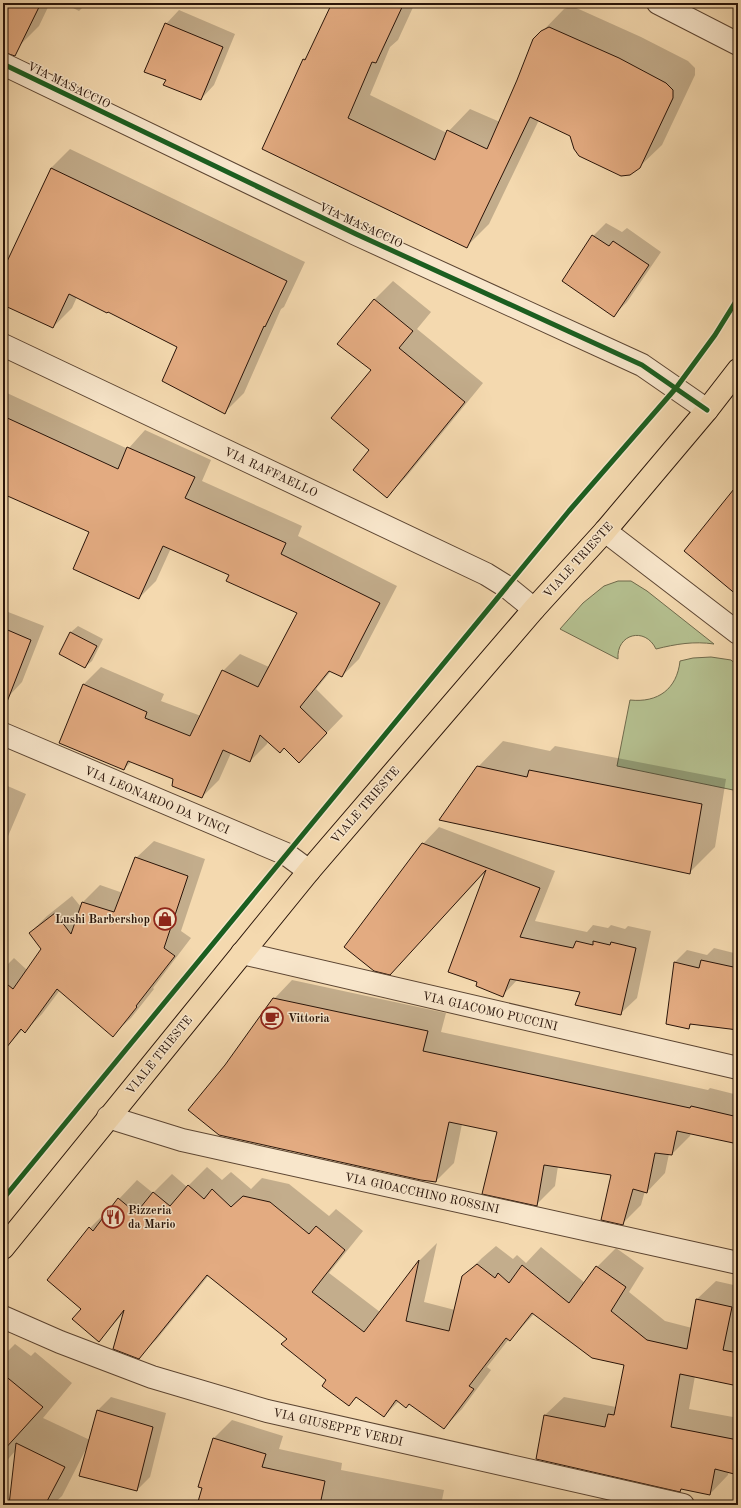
<svg xmlns="http://www.w3.org/2000/svg" width="741" height="1508" viewBox="0 0 741 1508" font-family="'Old Standard TT',serif">
<style>
.grass{fill:#b5c090;stroke:#6f6a4c}
.shadow{fill:#0003}
.building{fill:#e3ab81;stroke:#291409}
.lines{fill:none;stroke-linecap:round;stroke-linejoin:round}
.minor-casing{stroke:#5c4532;stroke-width:24}
.major-casing{stroke:#291409;stroke-width:24}
.minor{stroke:#f8e6cb;stroke-width:22}
.major{stroke:#f4d9af;stroke-width:22}
.cycleway-casing{stroke:#f8e6cb;stroke-width:8}
.cycleway{stroke:#1b5e20;stroke-width:5}
.labels{text-anchor:middle;stroke-width:3;stroke-linejoin:round;paint-order:stroke}
.street-label{font-size:12px;fill:#291409;stroke:#f8e6cb}
.poi-label{font-size:12px;font-weight:bold;fill:#291409;stroke:#f8e6cb;text-anchor:start}
</style>
<rect width="100%" height="100%" fill="#f4d9af"/>
<filter id="stains"><feTurbulence type="fractalNoise" baseFrequency=".005" numOctaves="4"/><feColorMatrix values="0 0 0 0 .2 0 0 0 0 .09 0 0 0 0 .02 0 0 0 .5 -.17"/></filter>
<radialGradient id="worn" r=".72"><stop offset=".6" stop-color="#630" stop-opacity="0"/><stop offset="1" stop-color="#630" stop-opacity=".3"/></radialGradient>
<!-- grass -->
<path class="grass" d="M 618,581 L 631,581 L 647,591 L 714,644 C 694,641 676,644 656,649 C 645,626 616,634 618,659 L 560,629 L 583,603 L 604,586 Z
M 711,657 L 731,660 L 738,666 L 738,791 L 617,766 L 630,700 C 658,703 677,689 680,661 L 693,658 Z"/>
<!-- shadow -->
<path class="shadow" d="M 3,3 L 50,3 L 39,26 L 20,45 L 3,36 Z
M 63,3 L 87,3 L 79,11 Z
M 333,3 L 415,3 L 398,40 L 390,47 L 370,95 L 447,133 L 470,109 L 500,122 L 534,40 L 564,9 L 572,6 L 641,37 L 688,61 L 695,68 L 695,75 L 662,145 L 639,167 L 539,120 L 489,224 L 467,246 L 263,148 L 304,59 L 309,55 Z
M 179,10 L 235,34 L 214,85 L 201,99 L 167,80 L 166,24 Z
M 70,149 L 305,262 L 284,307 L 281,309 L 244,393 L 225,412 L 178,347 L 108,311 L 77,297 L 72,308 L 53,327 L 3,304 L 3,272 L 51,168 Z
M 606,223 L 622,232 L 627,228 L 661,252 L 627,302 L 613,316 L 593,236 Z
M 393,281 L 431,312 L 417,329 L 483,383 L 406,477 L 387,496 L 370,450 L 372,370 L 374,300 Z
M 7,393 L 128,449 L 145,430 L 211,460 L 202,481 L 302,526 L 298,536 L 397,586 L 359,659 L 342,676 L 331,671 L 316,689 L 343,716 L 316,744 L 284,747 L 268,741 L 267,744 L 250,761 L 231,753 L 219,780 L 202,797 L 174,778 L 132,761 L 124,769 L 60,743 L 84,684 L 101,667 L 164,694 L 161,701 L 201,716 L 223,671 L 240,654 L 269,667 L 299,613 L 231,575 L 171,548 L 156,581 L 139,598 L 91,532 L 3,493 L 3,397 Z
M 3,610 L 44,626 L 22,682 L 9,696 L 3,693 Z
M 78,626 L 103,639 L 92,661 L 85,667 L 60,654 L 71,632 Z
M 503,741 L 550,751 L 555,746 L 726,779 L 715,847 L 690,872 L 478,767 Z
M 3,784 L 26,794 L 3,848 Z
M 439,827 L 555,871 L 535,921 L 587,932 L 593,925 L 608,928 L 611,925 L 625,929 L 628,926 L 651,931 L 637,998 L 620,1014 L 581,992 L 518,979 L 502,996 L 488,869 L 406,957 L 423,844 Z
M 154,841 L 205,859 L 181,931 L 191,938 L 153,988 L 154,989 L 131,1018 L 113,1035 L 60,990 L 42,1014 L 25,1031 L 23,1029 L 3,1051 L 3,969 L 14,958 L 27,970 L 42,949 L 30,933 L 47,916 L 72,896 L 81,907 L 82,903 L 100,885 L 123,893 L 136,858 Z
M 714,948 L 738,954 L 738,1029 L 693,1023 L 689,1027 L 667,1023 L 675,962 L 687,950 L 707,955 Z
M 292,980 L 446,1013 L 441,1032 L 708,1090 L 710,1088 L 738,1095 L 738,1143 L 691,1133 L 690,1136 L 672,1154 L 669,1154 L 665,1173 L 647,1192 L 645,1191 L 641,1205 L 622,1224 L 612,1175 L 558,1166 L 555,1186 L 536,1205 L 498,1131 L 462,1124 L 454,1163 L 436,1181 L 226,1065 L 274,999 Z
M 207,1167 L 222,1180 L 231,1172 L 251,1189 L 262,1178 L 289,1184 L 329,1216 L 336,1209 L 363,1231 L 329,1273 L 380,1312 L 420,1260 L 437,1243 L 424,1302 L 455,1310 L 463,1277 L 482,1258 L 496,1246 L 513,1259 L 517,1255 L 526,1263 L 541,1247 L 585,1283 L 597,1267 L 616,1248 L 644,1268 L 629,1292 L 665,1321 L 692,1328 L 697,1299 L 716,1281 L 738,1286 L 738,1385 L 695,1376 L 689,1409 L 733,1417 L 738,1400 L 738,1474 L 729,1471 L 728,1475 L 710,1494 L 682,1488 L 680,1490 L 537,1458 L 545,1415 L 564,1397 L 616,1407 L 625,1365 L 534,1314 L 510,1340 L 509,1339 L 487,1367 L 491,1370 L 462,1409 L 444,1428 L 409,1403 L 399,1401 L 384,1416 L 357,1397 L 349,1405 L 328,1380 L 288,1339 L 209,1275 L 157,1339 L 138,1357 L 123,1314 L 99,1340 L 82,1309 L 90,1228 L 108,1210 L 110,1211 L 119,1199 L 137,1180 L 153,1193 L 172,1174 L 187,1187 Z
M 15,1344 L 31,1356 L 35,1352 L 72,1383 L 43,1418 L 90,1440 L 98,1410 L 111,1397 L 166,1413 L 150,1477 L 137,1490 L 86,1449 L 62,1496 L 52,1505 L 10,1505 L 16,1450 L 3,1465 L 3,1356 Z
M 232,1420 L 283,1436 L 279,1449 L 342,1463 L 341,1470 L 444,1490 L 441,1505 L 198,1505 L 203,1487 L 199,1486 L 214,1438 Z"/>
<!-- building -->
<path class="building" d="M 3,3 L 41,3 L 15,56 L 3,52 Z
M 332,3 L 404,3 L 376,63 L 372,62 L 348,118 L 435,160 L 447,130 L 487,149 L 517,80 L 533,39 L 541,31 L 549,27 L 619,58 L 666,83 L 673,90 L 673,98 L 640,168 L 630,175 L 621,176 L 579,156 L 574,149 L 570,136 L 530,117 L 467,248 L 262,149 L 303,59 L 305,60 Z
M 165,23 L 223,47 L 201,100 L 163,85 L 166,80 L 144,72 Z
M 51,168 L 287,281 L 265,327 L 264,326 L 225,414 L 162,381 L 177,347 L 108,312 L 107,313 L 69,294 L 53,328 L 3,305 L 3,270 Z
M 592,235 L 609,246 L 613,241 L 649,265 L 614,317 L 562,281 Z
M 374,299 L 413,331 L 399,348 L 465,402 L 387,498 L 353,470 L 369,450 L 331,418 L 371,370 L 337,344 Z
M 3,416 L 118,469 L 127,447 L 195,477 L 185,498 L 286,543 L 281,554 L 380,603 L 342,677 L 329,671 L 300,707 L 327,733 L 299,763 L 284,748 L 280,753 L 260,735 L 250,762 L 223,750 L 202,798 L 172,786 L 173,779 L 128,761 L 124,770 L 59,743 L 83,684 L 147,712 L 145,718 L 190,736 L 222,670 L 258,687 L 297,613 L 226,581 L 229,575 L 163,546 L 139,599 L 73,569 L 89,532 L 3,494 Z
M 738,484 L 738,596 L 684,551 Z
M 3,628 L 31,640 L 5,707 L 3,706 Z
M 70,632 L 97,646 L 85,668 L 59,654 Z
M 477,766 L 527,777 L 529,770 L 702,804 L 690,874 L 439,820 Z
M 422,843 L 540,888 L 520,937 L 573,948 L 576,941 L 593,945 L 593,941 L 610,945 L 611,942 L 636,948 L 621,1015 L 575,1005 L 580,992 L 510,979 L 503,997 L 476,986 L 477,982 L 448,972 L 486,870 L 390,975 L 374,971 L 344,947 Z
M 135,857 L 188,876 L 164,948 L 175,956 L 136,1006 L 137,1007 L 113,1037 L 57,989 L 25,1033 L 21,1029 L 3,1052 L 3,981 L 13,989 L 41,949 L 29,933 L 55,913 L 71,934 L 82,902 L 114,912 Z
M 701,960 L 738,968 L 738,1030 L 690,1024 L 689,1029 L 666,1024 L 674,962 L 699,968 Z
M 273,998 L 428,1031 L 423,1051 L 690,1108 L 691,1106 L 738,1117 L 738,1144 L 677,1131 L 672,1155 L 655,1153 L 647,1193 L 633,1189 L 623,1225 L 601,1220 L 611,1175 L 544,1165 L 537,1206 L 482,1194 L 497,1132 L 449,1122 L 436,1182 L 421,1180 L 219,1135 L 188,1110 L 225,1065 Z
M 188,1185 L 204,1199 L 212,1189 L 231,1207 L 243,1196 L 270,1202 L 309,1234 L 316,1226 L 345,1250 L 312,1292 L 364,1332 L 419,1260 L 406,1321 L 449,1331 L 462,1276 L 477,1264 L 495,1278 L 498,1273 L 509,1283 L 522,1265 L 569,1303 L 596,1266 L 626,1287 L 611,1311 L 647,1340 L 687,1349 L 696,1299 L 732,1307 L 723,1350 L 738,1353 L 738,1386 L 680,1374 L 671,1427 L 738,1440 L 738,1475 L 715,1469 L 710,1495 L 681,1489 L 680,1492 L 536,1459 L 544,1415 L 605,1427 L 608,1414 L 614,1415 L 624,1365 L 592,1358 L 532,1313 L 510,1341 L 506,1338 L 469,1386 L 474,1389 L 444,1429 L 409,1404 L 406,1408 L 396,1400 L 384,1417 L 356,1397 L 349,1406 L 322,1386 L 326,1380 L 281,1344 L 287,1339 L 207,1275 L 139,1359 L 113,1349 L 124,1310 L 99,1342 L 72,1319 L 81,1309 L 47,1280 L 89,1227 L 93,1231 L 118,1198 L 136,1213 L 153,1192 L 170,1206 Z
M 3,1374 L 43,1407 L 3,1451 Z
M 97,1410 L 153,1427 L 137,1491 L 79,1476 Z
M 213,1438 L 266,1454 L 262,1467 L 325,1481 L 320,1505 L 197,1505 L 202,1488 L 198,1487 Z
M 16,1443 L 65,1467 L 45,1505 L 9,1505 Z"/>
<g class="lines">
<!-- minor casing -->
<g class="minor-casing">
<path id="minor" d="M 658,3 L 738,44
M 3,64 L 356,234 L 642,365 L 707,410
M 3,345 L 486,574 L 507,587 L 534,609
M 605,531 L 738,633
M 3,734 L 286,854 L 309,871
M 242,953 L 738,1068
M 108,1117 L 182,1140 L 738,1263
M 3,1317 L 60,1342 L 152,1377 L 267,1411 L 683,1505"/>
</g>
<!-- major casing -->
<g class="major-casing">
<path id="major" d="M 3,1248 L 309,871 L 534,609 L 605,531 L 707,410 L 738,370"/>
</g>
<!-- minor -->
<use href="#minor" class="minor"/>
<!-- major -->
<use href="#major" class="major"/>
<!-- cycleway casing -->
<g class="cycleway-casing">
<path id="cycleway" d="M 3,64 L 356,234 L 642,365 L 707,410
M 3,1199 L 569,511 L 676,388 L 715,335 L 738,298"/>
</g>
<!-- cycleway -->
<use href="#cycleway" class="cycleway"/>
</g>
<!-- icons -->
<defs>
<g id="shop-ring" transform="scale(1.15)"><circle r="9.5" fill="#f8e6cb" stroke="#8f2418" stroke-width="1.5"/><path d="M-5-2.5h2.3a2.7 3.5 0 0 1 5.4 0H5L5.5 6h-11ZM-1.5-2.5h3a1.5 2.3 0 0 0-3 0Z" fill="#8f2418"/></g>
<g id="cafe-ring" transform="scale(1.15)"><circle r="9.5" fill="#f8e6cb" stroke="#8f2418" stroke-width="1.5"/><path d="M-5.5-4.5H6V0H3Q3 3.5 0 3.5H-2.5Q-5.5 3.5-5.5 0ZM3-3.2v2h1.7v-2ZM-6 4.5H4V6H-6Z" fill="#8f2418"/></g>
<g id="restaurant-ring" transform="scale(1.15)"><circle r="9.5" fill="#f8e6cb" stroke="#8f2418" stroke-width="1.5"/><path d="M-5-6h1v4h1v-4h1v4h1v-4h1v5L-1.5 .5V6h-2V.5L-5-1ZM5-6V6H3V1.5H1.5Q1.5-4 5-6Z" fill="#8f2418"/></g>
</defs>
<g fill-rule="evenodd">
<use href="#shop-ring" x="165" y="919"/>
<use href="#cafe-ring" x="272" y="1018"/>
<use href="#restaurant-ring" x="113" y="1217"/>
</g>
<g class="labels">
<!-- street labels -->
<g class="street-label">
<text transform="translate(69 85) rotate(26)" y="4">VIA MASACCIO</text>
<text transform="translate(361 225) rotate(25)" y="4">VIA MASACCIO</text>
<text transform="translate(271 472) rotate(25)" y="4">VIA RAFFAELLO</text>
<text transform="translate(578 560) rotate(-48)" y="4">VIALE TRIESTE</text>
<text transform="translate(157 800) rotate(23)" y="4">VIA LEONARDO DA VINCI</text>
<text transform="translate(365 805) rotate(-49)" y="4">VIALE TRIESTE</text>
<text transform="translate(490 1011) rotate(13)" y="4">VIA GIACOMO PUCCINI</text>
<text transform="translate(159 1055) rotate(-51)" y="4">VIALE TRIESTE</text>
<text transform="translate(422 1193) rotate(12)" y="4">VIA GIOACCHINO ROSSINI</text>
<text transform="translate(338 1427) rotate(13)" y="4">VIA GIUSEPPE VERDI</text>
</g>
<!-- poi labels -->
<g class="poi-label">
<text x="150" y="923" text-anchor="end">Lushi Barbershop</text>
<text x="288" y="1022">Vittoria</text>
<text x="128" y="1214">Pizzeria<tspan x="128" dy="14">da Mario</tspan></text>
</g>
</g>
<!-- margin -->
<rect width="741" height="1508" fill="none" stroke="#f4d9af" stroke-width="16"/>
<rect x="4" y="4" width="733" height="1500" fill="none" stroke="#291409" stroke-width="2"/>
<rect x="8" y="8" width="725" height="1492" fill="none" stroke="#291409"/>
<rect width="100%" height="100%" filter="url(#stains)"/>
<rect width="100%" height="100%" fill="url(#worn)"/>
</svg>
